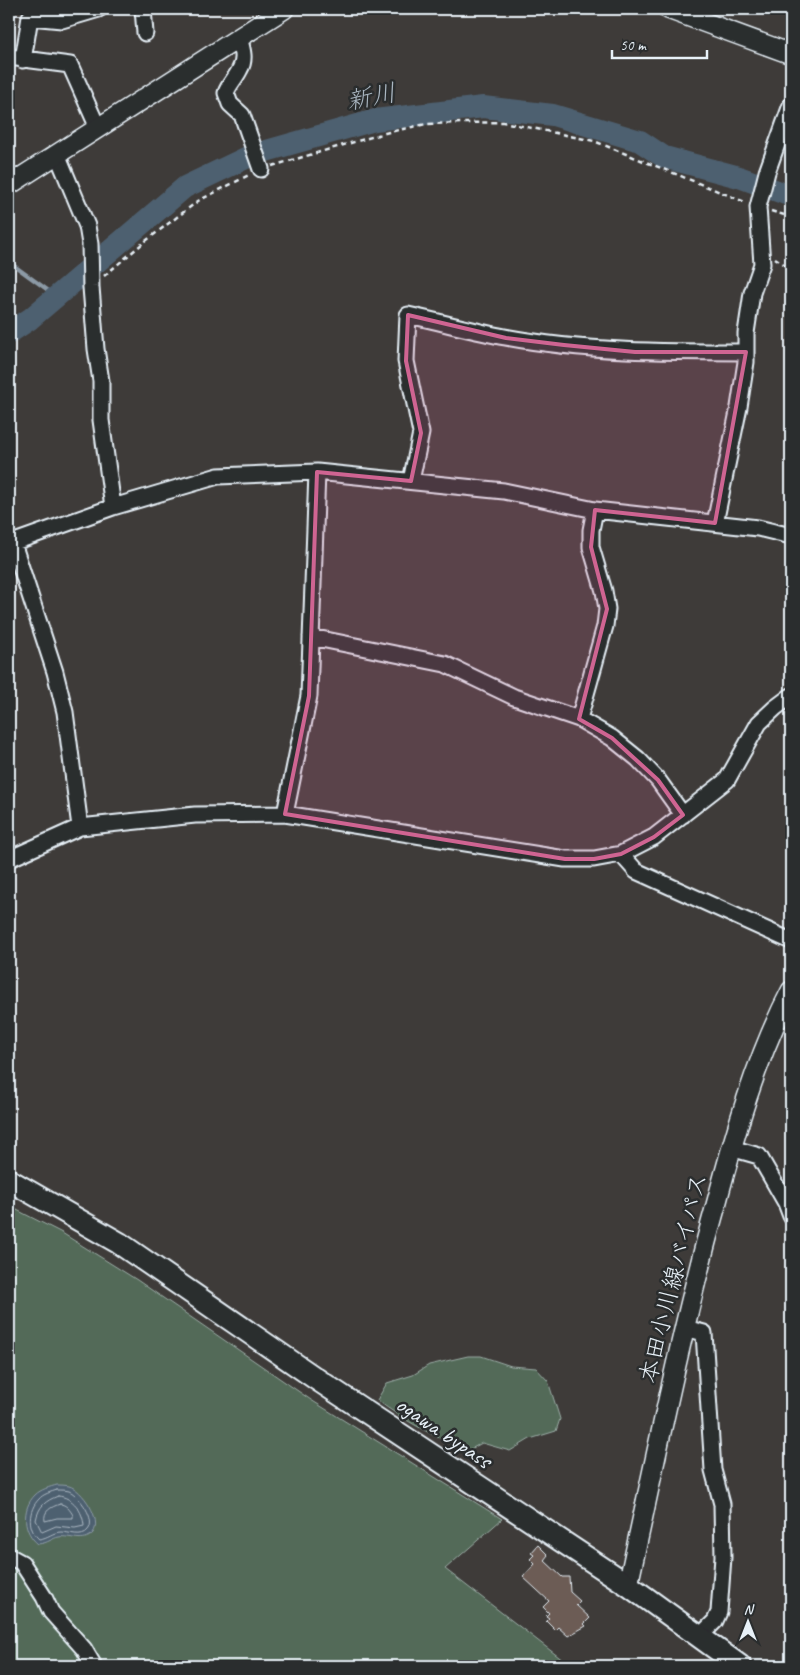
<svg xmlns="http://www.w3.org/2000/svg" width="800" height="1675" viewBox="0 0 800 1675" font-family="Caveat,'Klee One',sans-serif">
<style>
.green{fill:#526b58;stroke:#9daea8}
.water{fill:#4e6070;stroke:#8c9aa6}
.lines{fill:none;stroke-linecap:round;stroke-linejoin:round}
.shore{stroke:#aab7c2;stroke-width:1}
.stream{stroke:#8c9aa6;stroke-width:4}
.river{stroke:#4e6070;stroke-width:22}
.building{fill:#6c5b54;stroke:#e8f1f8}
.minor-casing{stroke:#e8f1f8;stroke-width:19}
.major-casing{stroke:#e8f1f8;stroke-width:22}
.highway-casing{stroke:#e8f1f8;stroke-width:25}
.path{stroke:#e8f1f8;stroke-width:2.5;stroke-dasharray:5 4;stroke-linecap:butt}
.minor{stroke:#2a2d2e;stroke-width:15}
.major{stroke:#2a2d2e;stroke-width:19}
.highway{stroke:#2a2d2e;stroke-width:21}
.marked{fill:#cf6492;fill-opacity:0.2;stroke:#cf6492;stroke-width:4;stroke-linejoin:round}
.labels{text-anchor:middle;stroke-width:5;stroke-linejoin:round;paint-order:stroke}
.street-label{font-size:24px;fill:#e8f1f8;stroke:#2a2d2e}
.water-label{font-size:25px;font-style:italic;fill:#aab7c2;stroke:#2a2d2e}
</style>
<rect width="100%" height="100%" fill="#3e3b39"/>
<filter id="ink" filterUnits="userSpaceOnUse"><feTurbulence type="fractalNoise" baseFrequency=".02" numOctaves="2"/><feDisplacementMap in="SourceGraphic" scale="10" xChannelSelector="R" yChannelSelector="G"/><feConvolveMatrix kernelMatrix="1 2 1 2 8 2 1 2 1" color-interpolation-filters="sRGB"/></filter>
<g filter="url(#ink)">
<!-- green -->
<path class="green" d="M 9,1206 L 62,1233 L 137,1280 L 311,1400 L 502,1519 L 445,1569 L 568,1664 L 576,1663 L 584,1666 L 9,1666 Z
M 468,1356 L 481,1356 L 511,1366 L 536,1368 L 548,1381 L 560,1419 L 556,1431 L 530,1439 L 510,1451 L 482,1443 L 467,1451 C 436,1437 404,1421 377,1400 L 387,1383 L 413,1375 L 429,1365 Z"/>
<!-- water -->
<path class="water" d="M 57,1485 C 61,1485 65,1485 69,1486 C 82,1489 103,1520 93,1533 C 84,1544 70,1535 59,1537 C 52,1538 49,1543 38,1544 C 23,1532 21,1509 35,1495 C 41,1489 50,1487 57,1485 Z"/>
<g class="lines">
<!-- shore -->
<path class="shore" d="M 57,1490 C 61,1490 65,1490 69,1491 C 79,1495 97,1520 88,1530 C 82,1538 69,1532 61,1532 C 53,1532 48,1538 39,1539 C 27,1529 28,1510 39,1499 C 43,1494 51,1492 57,1490 Z
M 58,1496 C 73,1497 83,1511 84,1526 L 75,1528 L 56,1526 L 42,1532 L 36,1520 C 39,1506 45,1501 58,1496 Z
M 60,1504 C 66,1504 70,1510 73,1515 L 73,1518 L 57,1518 L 45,1521 C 43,1511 51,1507 60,1504 Z"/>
<!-- stream -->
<path class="stream" d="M 9,262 L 56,296"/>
<!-- river -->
<path class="river" d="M 9,333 L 30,319 L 185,187 L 252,155 L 375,120 L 483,107 L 553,115 L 640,141 L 664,157 L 739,177 L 791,196"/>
</g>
<!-- building -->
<path class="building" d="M 538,1545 L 548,1555 L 544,1560 L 562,1577 L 569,1577 L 570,1592 L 580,1601 L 576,1605 L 590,1618 L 584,1624 L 586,1626 L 568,1636 L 558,1627 L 555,1630 L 546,1621 L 549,1618 L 546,1616 L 549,1613 L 543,1607 L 549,1601 L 523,1577 L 535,1564 L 530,1559 L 534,1555 L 531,1553 Z"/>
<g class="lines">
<!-- minor casing -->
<g class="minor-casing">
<path id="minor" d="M 143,9 L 145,33
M 239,37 C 242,48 246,59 240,69 C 236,78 229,84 226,93 L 230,104 L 242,115 L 261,169
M 9,57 L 70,65 L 98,128
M 23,60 L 30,17 L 62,20 L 99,9
M 57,154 L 87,226 L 90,244 L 91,287 L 96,349 L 101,381 L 101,420 L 113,507
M 411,481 L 421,433 L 406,361 L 408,315 C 441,322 473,331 505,337 C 585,352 666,352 746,352
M 715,523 L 739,407 L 746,362 L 746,333 L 752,293 L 762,264 L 758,207 L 767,172 L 791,105
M 13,543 L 55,672 L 65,712 L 80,827
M 9,544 L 113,507 L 218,476 L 317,472 L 504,491 L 595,510 L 758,528 L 791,536
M 311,637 L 445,664 L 514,697 L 579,719 L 612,738 L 638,759 L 658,780 L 683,815
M 579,719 L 605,626 L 607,609 L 604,591 L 591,547 L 591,530 L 595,510
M 285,814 L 309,696 L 317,472
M 621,854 L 636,871 L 791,941
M 9,859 L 80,827 L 195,815 L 285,814 L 565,859 L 594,859 L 621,854 L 654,837 L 727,780 L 759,723 L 775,708 L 791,696
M 731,1148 L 759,1156 L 786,1203 L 791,1216
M 685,1328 L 704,1333 L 713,1470 L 722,1504 L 723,1557 L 719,1612 L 715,1621 L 699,1637
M 9,1556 L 22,1563 L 44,1597 L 51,1612 L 84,1649 L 94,1666"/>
</g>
<!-- major casing -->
<g class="major-casing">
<path id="major" d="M 668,9 L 791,54
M 9,185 L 284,9
M 628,1585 C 656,1458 681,1330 716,1205 C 735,1133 756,1058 791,991"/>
</g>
<!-- highway casing -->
<g class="highway-casing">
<path id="highway" d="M 9,1180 L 119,1243 L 318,1380 L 628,1585 L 740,1666"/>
</g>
<!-- path -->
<path class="path" d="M 272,166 L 385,133 L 426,124 L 503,122 L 594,141 L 745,202
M 771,211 L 791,217
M 775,258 L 791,269
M 104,276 L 143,243 L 198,201 L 249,175"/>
<!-- minor -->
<use href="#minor" class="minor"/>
<!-- major -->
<use href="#major" class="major"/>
<!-- highway -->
<use href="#highway" class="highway"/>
</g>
</g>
<!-- marked area -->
<path class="marked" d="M 408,315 L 506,338 L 564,345 L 635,352 L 746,352 L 715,523 L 595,510 L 591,547 L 607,609 L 579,719 L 612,738 L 658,780 L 683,815 L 654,837 L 621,854 L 594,859 L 565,859 L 285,814 L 309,696 L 317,472 L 411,481 L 421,433 L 406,361 Z"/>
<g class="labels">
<!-- street labels -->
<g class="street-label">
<text transform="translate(673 1278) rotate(-76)" y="8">本田小川線バイパス</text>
<text transform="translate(444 1432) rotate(34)" y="8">ogawa bypass</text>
</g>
<!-- water labels -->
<g class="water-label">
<text transform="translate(371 96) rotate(-11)" y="9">新川</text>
</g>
</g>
<!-- margin -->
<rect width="800" height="1675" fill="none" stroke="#2a2d2e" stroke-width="30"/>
<rect x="15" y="15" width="770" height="1645" fill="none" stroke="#e8f1f8" stroke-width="2" filter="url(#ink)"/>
<!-- north arrow -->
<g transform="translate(748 1622)" stroke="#2a2d2e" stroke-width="4" paint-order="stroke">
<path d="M0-4L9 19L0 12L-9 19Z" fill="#e8f1f8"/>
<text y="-8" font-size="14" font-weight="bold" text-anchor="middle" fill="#e8f1f8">N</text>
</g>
<!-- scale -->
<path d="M612 50v8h95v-8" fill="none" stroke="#e8f1f8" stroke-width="2.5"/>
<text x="620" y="50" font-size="15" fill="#e8f1f8" stroke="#2a2d2e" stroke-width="4" paint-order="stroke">50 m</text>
</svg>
